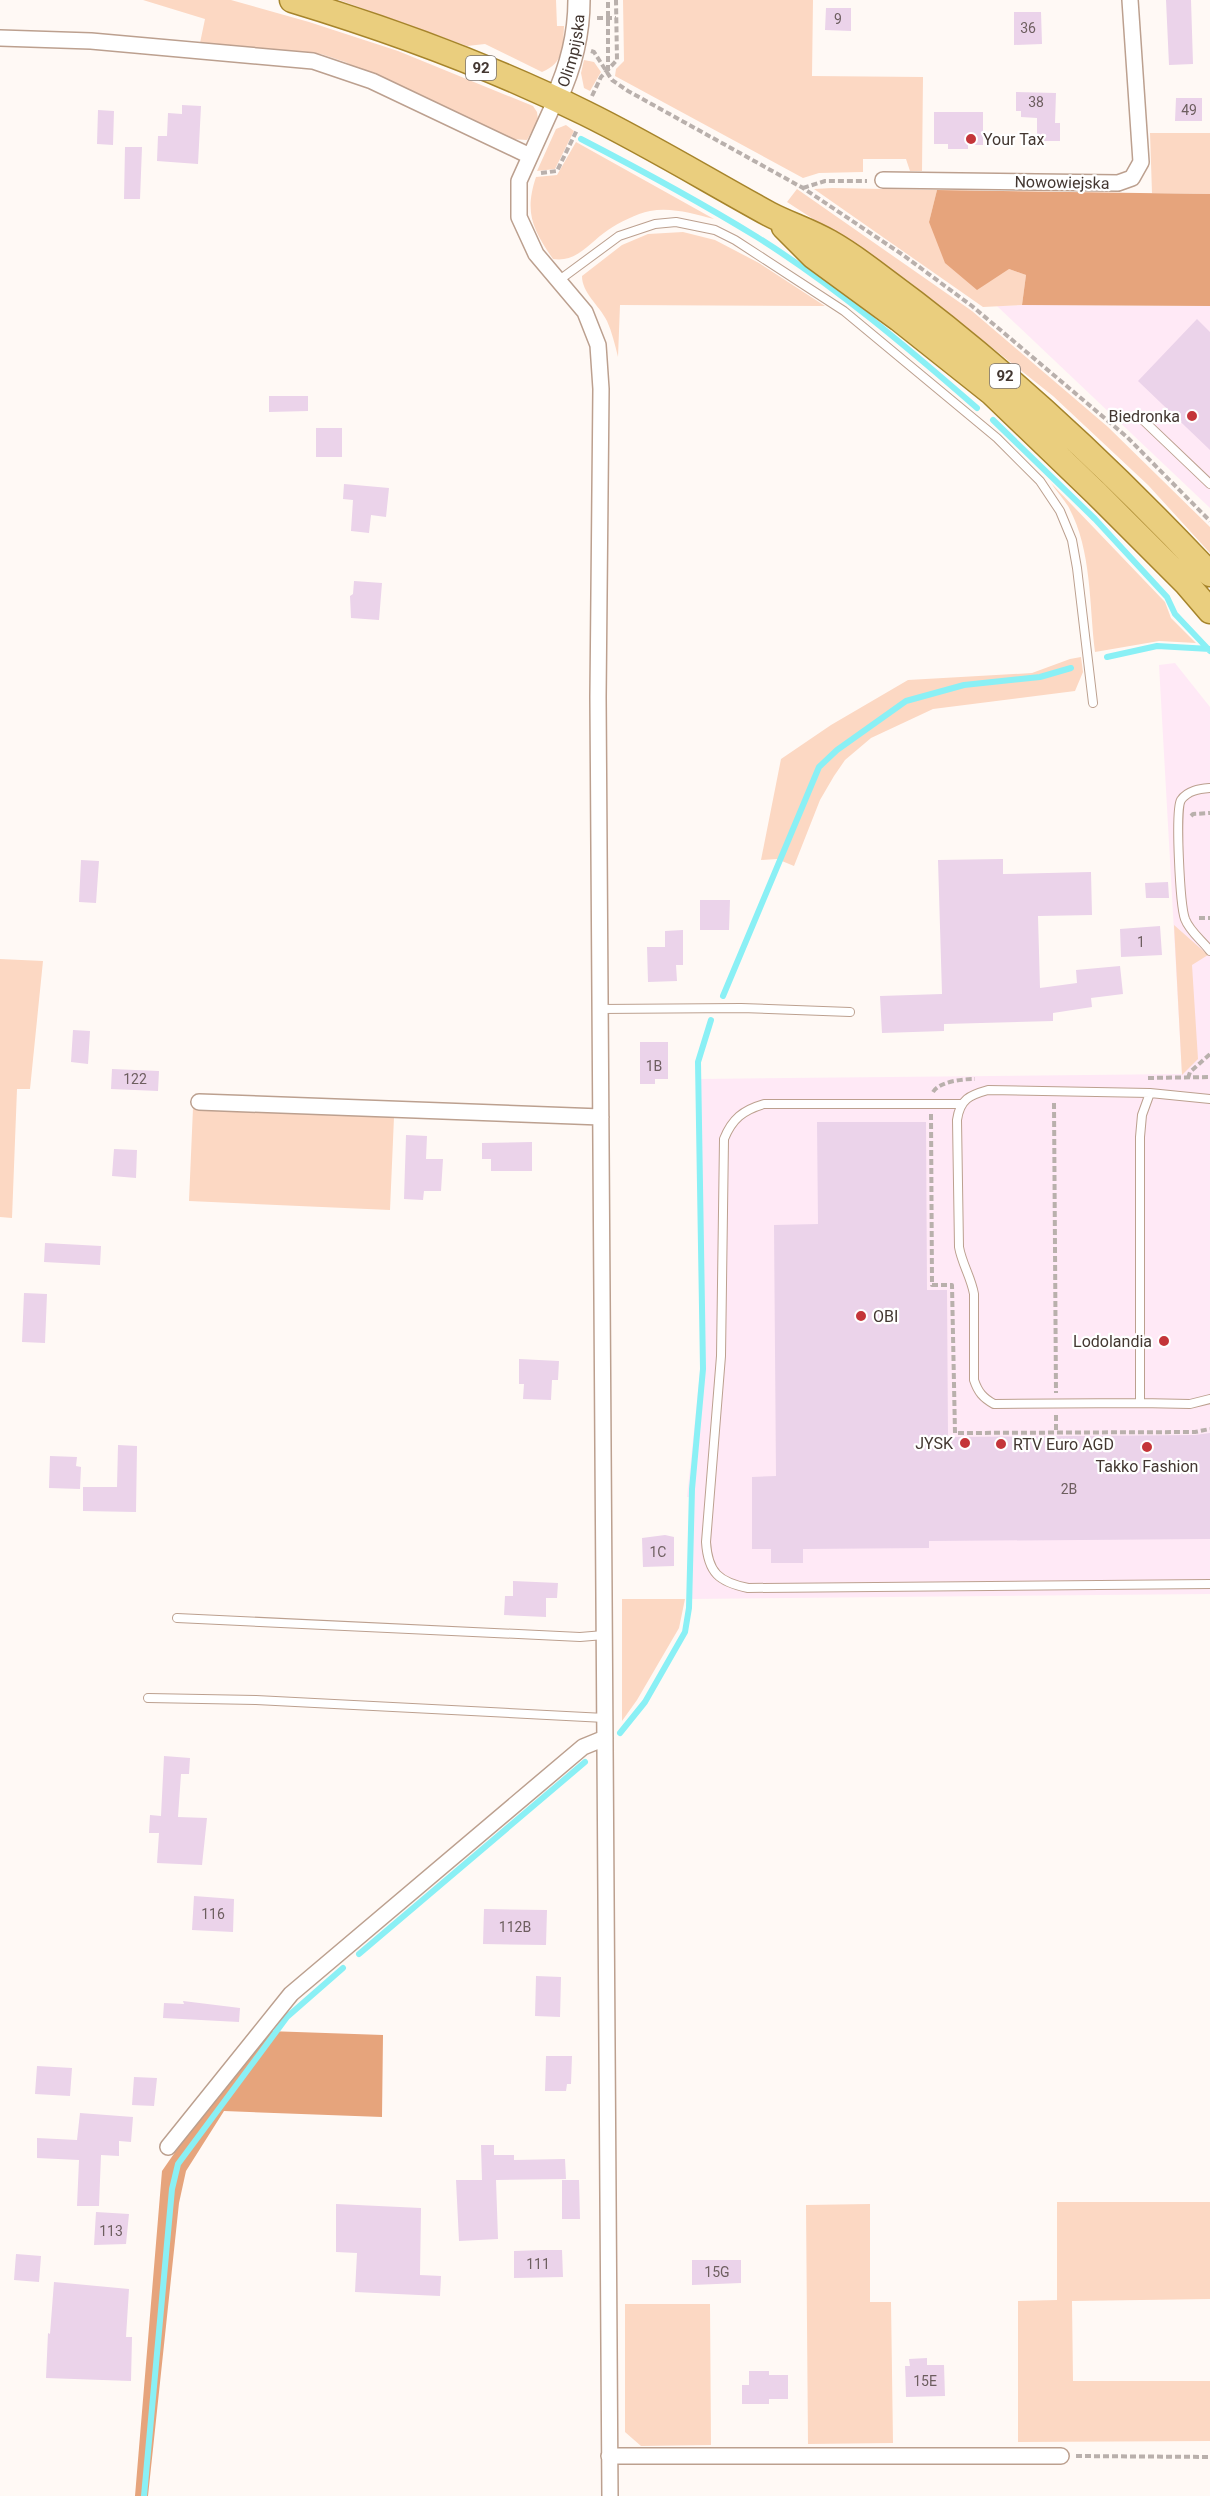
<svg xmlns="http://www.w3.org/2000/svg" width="1210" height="2496" viewBox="0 0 1210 2496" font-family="Roboto,sans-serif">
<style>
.commercial{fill:#ffe9f6}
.green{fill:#fcd8c3}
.forest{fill:#e6a47c}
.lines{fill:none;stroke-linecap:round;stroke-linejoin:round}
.stream{stroke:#8af0f5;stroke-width:6}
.building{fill:#ebd3ea}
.lane-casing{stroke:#bca08f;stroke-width:10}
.street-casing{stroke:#bca08f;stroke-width:18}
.secondary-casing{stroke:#bca08f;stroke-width:24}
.primary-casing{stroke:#a6842b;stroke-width:27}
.path{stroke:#b9b0ac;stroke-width:4;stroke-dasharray:6 3;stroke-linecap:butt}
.lane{stroke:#fff;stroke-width:8}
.street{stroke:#fff;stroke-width:15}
.secondary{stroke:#fff;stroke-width:21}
.primary{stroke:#eace7e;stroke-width:24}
.poi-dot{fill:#c43539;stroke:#fff;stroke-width:2}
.labels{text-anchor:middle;stroke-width:4.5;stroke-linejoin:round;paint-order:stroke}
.number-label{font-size:14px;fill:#6d5e5f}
.shield{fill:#fff;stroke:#7b736f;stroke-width:1.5}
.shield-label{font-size:15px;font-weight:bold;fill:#433731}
.street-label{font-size:16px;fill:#433731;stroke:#fff}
.poi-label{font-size:16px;fill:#433731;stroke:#fff;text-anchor:start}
</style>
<rect width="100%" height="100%" fill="#fff9f5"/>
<!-- commercial -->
<path class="commercial" d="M 1022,305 L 1210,306 L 1210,508 L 997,306 Z
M 1175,663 L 1210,707 L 1210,1594 L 692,1599 L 693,1497 L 687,1497 L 700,1372 L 703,1311 L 699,1079 L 1182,1074 L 1159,665 Z"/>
<!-- green -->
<path class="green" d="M 143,0 L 231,0 L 309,22 L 398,51 L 533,106 L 537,112 L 538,120 L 527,140 L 511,139 L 493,133 L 345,62 L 321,54 L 200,43 L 205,19 Z
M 339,0 L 556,0 L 557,26 L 564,26 C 563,47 564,63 542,72 L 485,44 L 467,46 Z
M 623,0 L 813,0 L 812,76 L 923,77 L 922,171 L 910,171 L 906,159 L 863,159 L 863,172 L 819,173 L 803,178 L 615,76 L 616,69 L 624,61 Z
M 584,60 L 594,62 L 601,72 L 590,91 L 584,88 L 581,73 Z
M 566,125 L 574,131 L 555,169 L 537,171 L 556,129 Z
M 1150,133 L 1210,133 L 1210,194 L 1152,193 Z
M 576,142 L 714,219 C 693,214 672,207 650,211 C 636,214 620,222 608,230 C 590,242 577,263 553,259 C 533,230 524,213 536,177 L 557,175 Z
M 832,188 L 937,190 L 929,222 L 1009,269 L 1026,275 L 1022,305 L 983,307 L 814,189 Z
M 797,189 L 972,311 L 1108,427 L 1210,527 L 1210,553 L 1148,485 L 1053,396 L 907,280 L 787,202 Z
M 683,232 L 715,240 L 759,263 L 825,306 L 620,305 L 618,357 C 615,345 612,332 607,321 C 599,305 582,293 582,276 L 622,245 L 648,234 Z
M 1051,483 L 1165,602 L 1171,618 L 1196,643 L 1159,641 L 1095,652 C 1089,604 1092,549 1068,506 C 1063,498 1056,491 1051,483 Z
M 1081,657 L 1083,672 L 1075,691 L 933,709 L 871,738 L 845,760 L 834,776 L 820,800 L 794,866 L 777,859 L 761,860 L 781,759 L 831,725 L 908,680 L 1032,673 L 1070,659 Z
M 1174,925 L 1208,955 L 1192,965 L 1198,1059 L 1182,1075 Z
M 0,959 L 43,961 L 30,1089 L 17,1089 L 12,1218 L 0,1217 Z
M 193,1108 L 394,1117 L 390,1210 L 189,1201 Z
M 622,1599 L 685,1599 L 679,1628 L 637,1700 L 622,1721 Z
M 1057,2202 L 1210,2202 L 1210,2299 L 1072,2301 L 1073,2381 L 1210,2381 L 1210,2441 L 1018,2442 L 1018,2301 L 1057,2300 Z
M 870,2204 L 870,2302 L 891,2302 L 893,2443 L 808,2444 L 806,2205 Z
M 625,2304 L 710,2304 L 711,2445 L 641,2446 L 625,2432 Z"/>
<!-- forest -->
<path class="forest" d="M 937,190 L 1210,194 L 1210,306 L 1022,305 L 1026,275 L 1009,269 L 977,290 L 945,263 L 929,222 Z
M 268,2031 L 383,2035 L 382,2117 L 224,2111 L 186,2171 L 179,2203 L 148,2496 L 135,2496 L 162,2171 L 180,2145 Z"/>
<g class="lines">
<!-- stream -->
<path class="stream" d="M 581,139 C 641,170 700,202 757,237 C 835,286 907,347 977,408
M 993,420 L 1095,519 L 1167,597 L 1175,614 L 1210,651
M 1107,657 L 1157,646 L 1210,649
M 723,996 L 819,767 L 837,750 L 906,701 L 964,685 L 1040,677 L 1071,668
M 620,1733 L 645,1702 L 685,1632 L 689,1608 L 692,1489 L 703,1369 L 698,1062 L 711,1020
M 359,1954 L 585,1762
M 144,2496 L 172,2189 L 178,2164 L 287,2017 L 343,1968"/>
</g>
<!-- building -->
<path class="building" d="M 1166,0 L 1191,0 L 1193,64 L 1169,65 Z
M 826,8 L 851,8 L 851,31 L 825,30 Z
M 1014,12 L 1041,12 L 1042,44 L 1014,45 Z
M 1016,92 L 1056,93 L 1055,123 L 1060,123 L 1060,141 L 1037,141 L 1037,118 L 1021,117 L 1021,111 L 1016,111 Z
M 1176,98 L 1202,98 L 1202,121 L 1175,121 Z
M 182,105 L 201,106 L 198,164 L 157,161 L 158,136 L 167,136 L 168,113 L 182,114 Z
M 98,110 L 114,111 L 113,145 L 97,144 Z
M 934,112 L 983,112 L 983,145 L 968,145 L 968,149 L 948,149 L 948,144 L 934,144 Z
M 125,147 L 142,147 L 140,199 L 124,199 Z
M 1197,319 L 1210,332 L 1210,450 L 1138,381 Z
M 269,396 L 308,396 L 308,411 L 269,412 Z
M 316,428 L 342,428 L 342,457 L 316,457 Z
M 344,484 L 389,488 L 386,517 L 371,515 L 369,533 L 351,531 L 353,500 L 343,499 Z
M 354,581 L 382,583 L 379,620 L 351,618 L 350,596 L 353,594 Z
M 1003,859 L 1003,874 L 1091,872 L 1092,915 L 1038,916 L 1040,988 L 1077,983 L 1076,970 L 1120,966 L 1123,994 L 1091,998 L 1092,1007 L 1053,1013 L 1053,1021 L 944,1024 L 944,1031 L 882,1033 L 880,996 L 942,994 L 938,860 Z
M 81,860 L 99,861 L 96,903 L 79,902 Z
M 1168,882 L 1169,898 L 1146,898 L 1145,883 Z
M 700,900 L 730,900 L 729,930 L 700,930 Z
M 1160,926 L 1162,955 L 1121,957 L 1120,929 Z
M 683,930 L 683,965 L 676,965 L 677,981 L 648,982 L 647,947 L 665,947 L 665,931 Z
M 73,1030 L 90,1031 L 88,1064 L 71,1062 Z
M 640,1042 L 668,1042 L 668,1079 L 655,1079 L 655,1084 L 640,1084 Z
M 112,1069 L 159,1071 L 158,1091 L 111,1089 Z
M 817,1122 L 926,1122 L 927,1290 L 947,1290 L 948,1437 L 1195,1435 L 1210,1433 L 1210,1539 L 929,1541 L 929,1548 L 803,1549 L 803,1563 L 771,1563 L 771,1549 L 752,1549 L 752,1477 L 776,1476 L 774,1225 L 818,1224 Z
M 406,1135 L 427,1136 L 426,1159 L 443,1159 L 441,1191 L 424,1191 L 423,1200 L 404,1199 Z
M 532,1142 L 532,1171 L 491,1171 L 491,1159 L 482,1159 L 482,1143 Z
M 114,1149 L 137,1150 L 136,1178 L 112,1176 Z
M 45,1243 L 101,1246 L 100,1265 L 44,1262 Z
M 24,1293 L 47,1294 L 45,1343 L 22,1342 Z
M 519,1359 L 559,1361 L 558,1380 L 552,1380 L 551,1400 L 523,1399 L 524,1384 L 519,1384 Z
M 118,1445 L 137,1446 L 136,1512 L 83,1511 L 83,1487 L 117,1487 Z
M 50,1456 L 77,1457 L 76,1466 L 81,1467 L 80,1489 L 49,1488 Z
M 665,1535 L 674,1537 L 674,1566 L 643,1567 L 642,1538 Z
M 513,1581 L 558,1583 L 557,1598 L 546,1598 L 546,1617 L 504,1615 L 505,1596 L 513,1596 Z
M 164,1756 L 190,1758 L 189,1774 L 181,1774 L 178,1817 L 207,1818 L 202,1865 L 157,1863 L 159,1833 L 149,1833 L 150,1815 L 161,1816 Z
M 194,1896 L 234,1899 L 233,1932 L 192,1930 Z
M 484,1909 L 547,1910 L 546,1945 L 483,1944 Z
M 536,1976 L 561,1977 L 560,2017 L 535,2016 Z
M 183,2001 L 240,2008 L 239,2022 L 163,2018 L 164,2003 L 184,2004 Z
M 546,2056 L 572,2056 L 571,2084 L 567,2084 L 566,2091 L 545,2091 Z
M 37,2066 L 72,2068 L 70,2096 L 35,2094 Z
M 134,2077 L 157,2078 L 154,2106 L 132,2105 Z
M 80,2113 L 133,2117 L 131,2142 L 119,2141 L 119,2156 L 101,2155 L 99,2206 L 77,2206 L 79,2160 L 37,2158 L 37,2138 L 77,2140 Z
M 481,2145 L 494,2145 L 494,2155 L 514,2155 L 514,2160 L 565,2159 L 566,2179 L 496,2180 L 498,2239 L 459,2241 L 456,2180 L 482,2180 Z
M 562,2180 L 579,2180 L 580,2219 L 562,2219 Z
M 336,2204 L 421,2208 L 420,2275 L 441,2276 L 440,2296 L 355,2292 L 357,2253 L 336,2252 Z
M 96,2212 L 129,2214 L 126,2244 L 94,2245 Z
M 542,2250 L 562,2250 L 563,2277 L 514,2278 L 514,2251 Z
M 16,2254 L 41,2256 L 39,2282 L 14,2280 Z
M 692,2260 L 741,2260 L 741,2283 L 692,2285 Z
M 54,2282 L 129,2289 L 126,2337 L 132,2337 L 131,2381 L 46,2378 L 48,2333 L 50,2334 Z
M 927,2358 L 927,2365 L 944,2365 L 945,2396 L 906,2397 L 905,2366 L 910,2366 L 909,2359 Z
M 749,2371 L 769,2371 L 769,2375 L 788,2375 L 788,2399 L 769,2399 L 769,2404 L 742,2404 L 742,2385 L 749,2385 Z"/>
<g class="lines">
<!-- lane casing -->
<g class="lane-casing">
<path id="lane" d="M 558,281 L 619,236 L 655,224 L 676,222 L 715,230 L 735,240 L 844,311 L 997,438 L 1040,481 L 1060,511 L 1072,540 L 1077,568 L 1093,703
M 1144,421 L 1210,484
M 1210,788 C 1200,789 1188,790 1181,800 C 1175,810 1180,905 1185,919 C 1190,932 1202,940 1210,951
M 600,1009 L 741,1008 L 850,1012
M 988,1090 L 1150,1093 L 1142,1115 L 1140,1137 L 1140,1403 L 994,1404 C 983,1398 978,1392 974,1380 L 974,1294 C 971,1277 962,1264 959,1247 L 957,1120 C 960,1099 970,1095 988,1090 Z
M 1150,1093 L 1210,1099
M 961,1104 L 764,1104 C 743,1110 732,1119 724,1139 L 721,1356 L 706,1542 C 708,1573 719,1582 748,1588 L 1210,1584
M 1140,1403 L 1190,1404 L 1210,1399
M 177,1618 L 580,1637 L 604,1635
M 148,1698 L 256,1700 L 605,1718"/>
</g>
<!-- street casing -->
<g class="street-casing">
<path id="street" d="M 0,38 L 91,41 L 313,61 L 372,81 L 530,156
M 556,99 L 519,181 L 519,217 L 536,254 L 585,312 L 598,345 L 601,389 L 598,697 L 610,2496
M 883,180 L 1118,183 L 1132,178 L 1141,162 L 1130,0
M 199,1102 L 601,1117
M 168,2147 L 291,1994 L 583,1747 L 605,1738
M 609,2456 L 1061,2456"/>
</g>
<!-- secondary casing -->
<g class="secondary-casing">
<g id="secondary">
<path id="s1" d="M 556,99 C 571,67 579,36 579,0"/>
</g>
</g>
<!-- primary casing -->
<g class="primary-casing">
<path id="primary" d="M 292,0 C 391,30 492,67 585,113 C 648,144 707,180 769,214 C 788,224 810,231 829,242 C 847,252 866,266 883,279 C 1002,366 1109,467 1210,574
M 784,227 L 813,256 L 899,319 L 992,393 L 1096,493 L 1186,583 L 1210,611"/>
</g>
<!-- path -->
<path class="path" d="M 597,18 L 616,18
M 591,51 L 594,52 L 612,80 L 628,91 L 803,188 L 903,255 L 972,306 L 1127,437 L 1210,521
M 608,71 L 608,0
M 592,96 L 601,77 L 617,60 L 616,0
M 541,173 L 557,171 L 577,130
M 803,188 L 825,181 L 867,181
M 1191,816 L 1193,814 L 1210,813
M 1199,918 L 1210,918
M 1148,1078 L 1210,1077
M 1188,1078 L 1190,1072 L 1210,1054
M 933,1092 C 940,1081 963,1079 975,1079
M 1054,1103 L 1056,1393
M 931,1114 L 932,1285 L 952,1285 L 955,1433 L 1195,1432 L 1210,1429
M 1056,1415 L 1056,1432
M 1076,2456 L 1210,2457"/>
<!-- lane -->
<use href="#lane" class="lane"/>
<!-- street -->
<use href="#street" class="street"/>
<!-- secondary -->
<use href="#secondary" class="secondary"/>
<!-- primary -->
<use href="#primary" class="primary"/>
</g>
<!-- markers -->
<g class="poi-dot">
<circle cx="971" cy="139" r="6"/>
<circle cx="1192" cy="416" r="6"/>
<circle cx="861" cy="1316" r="6"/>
<circle cx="1164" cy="1341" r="6"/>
<circle cx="965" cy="1443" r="6"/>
<circle cx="1001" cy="1444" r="6"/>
<circle cx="1147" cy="1447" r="6"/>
</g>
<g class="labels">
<!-- number labels -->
<g class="number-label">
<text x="838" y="24">9</text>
<text x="1028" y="33">36</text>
<text x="1036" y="107">38</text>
<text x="1189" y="115">49</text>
<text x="1141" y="947">1</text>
<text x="654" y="1071">1B</text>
<text x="135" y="1084">122</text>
<text x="1069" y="1494">2B</text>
<text x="658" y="1557">1C</text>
<text x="213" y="1919">116</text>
<text x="515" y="1932">112B</text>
<text x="111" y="2236">113</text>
<text x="538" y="2269">111</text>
<text x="717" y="2277">15G</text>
<text x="925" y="2386">15E</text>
</g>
<!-- shield labels -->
<g class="shield">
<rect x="466" y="56" width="30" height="24" rx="4.5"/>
<rect x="990" y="364" width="30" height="24" rx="4.5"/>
</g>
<g class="shield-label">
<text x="481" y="73">92</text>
<text x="1005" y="381">92</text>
</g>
<!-- street labels -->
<g class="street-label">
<text dy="6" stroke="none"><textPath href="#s1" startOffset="51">Olimpijska</textPath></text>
<text transform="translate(1062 182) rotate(1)" y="6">Nowowiejska</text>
</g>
<!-- poi labels -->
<g class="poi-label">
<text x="983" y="145">Your Tax</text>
<text x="1180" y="422" text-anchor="end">Biedronka</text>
<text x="873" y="1322">OBI</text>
<text x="1152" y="1347" text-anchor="end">Lodolandia</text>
<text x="953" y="1449" text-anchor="end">JYSK</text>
<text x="1013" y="1450">RTV Euro AGD</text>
<text x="1147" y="1472" text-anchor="middle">Takko Fashion</text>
</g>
</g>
</svg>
